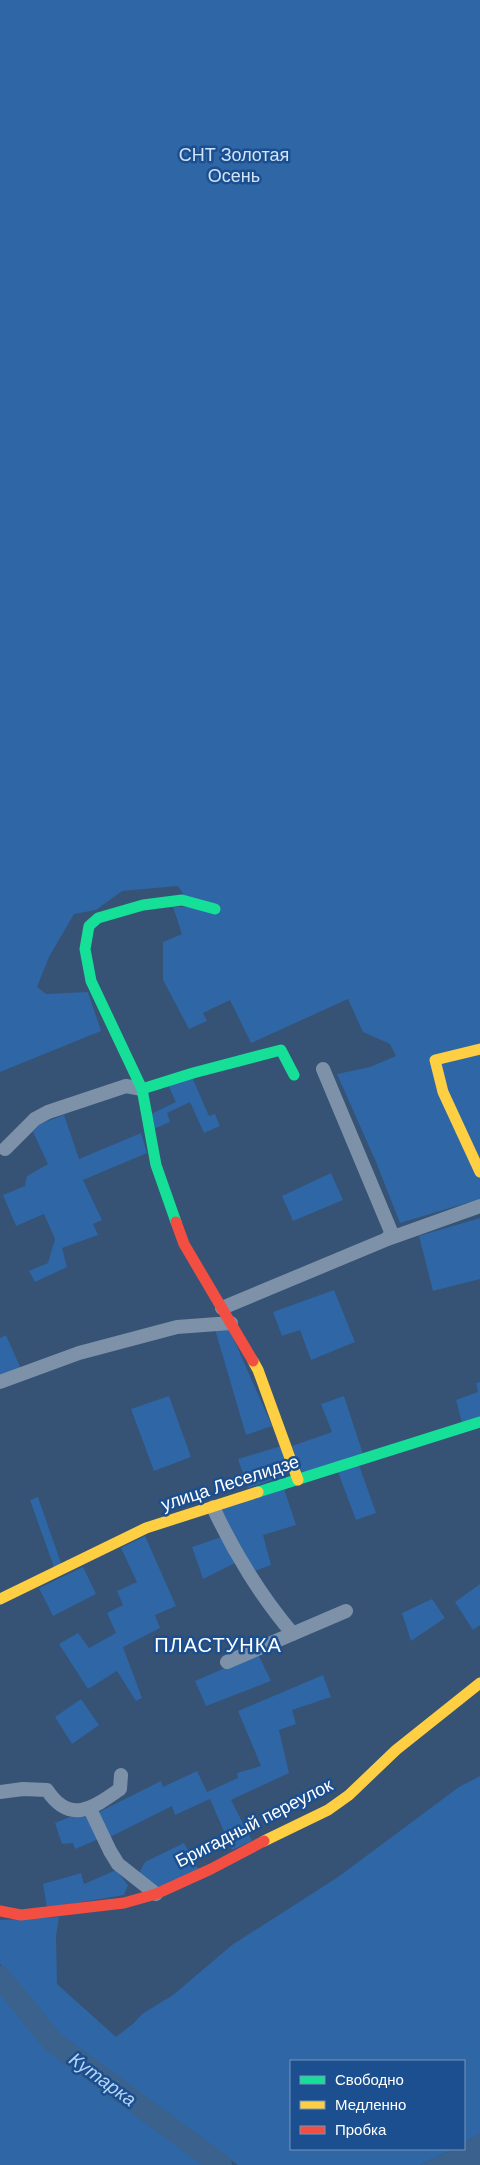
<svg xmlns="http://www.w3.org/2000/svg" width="480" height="2165" viewBox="0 0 480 2165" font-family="Arial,sans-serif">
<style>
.green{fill:#2f66a5}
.water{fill:#3b618d}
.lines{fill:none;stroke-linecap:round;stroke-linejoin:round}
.river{stroke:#3b618d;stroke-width:22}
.street{stroke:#7d92a8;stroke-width:14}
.fast{stroke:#16e098;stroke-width:11}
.slow{stroke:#ffcf43;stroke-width:11}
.jam{stroke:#f24e42;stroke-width:11}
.labels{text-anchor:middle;stroke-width:5;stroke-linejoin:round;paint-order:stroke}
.park-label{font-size:18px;fill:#cfe3fa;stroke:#1b4f8f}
.street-label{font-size:18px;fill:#fff;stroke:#1b4f8f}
.water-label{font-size:19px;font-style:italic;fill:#b5d3f5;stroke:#1b4f8f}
.quarter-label{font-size:20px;letter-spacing:1px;fill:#fff;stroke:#1b4f8f}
</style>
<rect width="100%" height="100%" fill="#365274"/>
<!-- green -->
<path class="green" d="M 0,0 L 480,0 L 480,1199 L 400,1223 L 376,1162 L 337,1074 L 370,1067 L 396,1056 L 390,1044 L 363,1032 L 348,999 L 251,1043 L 230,1000 L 203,1013 L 207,1021 L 189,1029 L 163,980 L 163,942 L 182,934 L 173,907 L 192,907 L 178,886 L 122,891 L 96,910 L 74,914 L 49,957 L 37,987 L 46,994 L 88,992 L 101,1031 L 0,1072 Z
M 192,1077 L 209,1116 L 215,1114 L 220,1126 L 204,1133 L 190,1102 L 167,1113 L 170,1122 L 154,1129 L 151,1114 L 176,1102 L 167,1083 Z
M 64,1115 L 79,1159 L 141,1133 L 147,1153 L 83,1180 L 102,1220 L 93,1224 L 98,1235 L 62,1248 L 67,1267 L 35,1282 L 29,1271 L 48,1263 L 55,1239 L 44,1214 L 16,1226 L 3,1195 L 25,1186 L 27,1176 L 48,1164 L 33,1132 L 40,1124 Z
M 331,1173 L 343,1200 L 293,1221 L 282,1196 Z
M 480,1218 L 480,1279 L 433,1291 L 419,1236 Z
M 334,1290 L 355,1342 L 311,1360 L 300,1330 L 282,1336 L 273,1312 Z
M 214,1326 L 228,1326 L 272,1426 L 246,1435 Z
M 6,1335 L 21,1369 L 0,1377 L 0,1338 Z
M 480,1382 L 480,1418 L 462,1423 L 456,1400 L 478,1392 L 476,1383 Z
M 169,1396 L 191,1457 L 154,1471 L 131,1409 Z
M 344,1396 L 363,1454 L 302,1473 L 292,1446 L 332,1432 L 321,1404 Z
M 281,1446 L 287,1466 L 283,1476 L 248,1488 L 238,1459 Z
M 359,1465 L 376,1513 L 356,1520 L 338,1472 Z
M 284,1489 L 296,1525 L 263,1535 L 271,1565 L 252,1572 L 219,1509 Z
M 38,1497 L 62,1566 L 55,1570 L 30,1500 Z
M 145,1536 L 176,1606 L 155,1615 L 160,1628 L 123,1647 L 142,1698 L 136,1701 L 117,1671 L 88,1689 L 59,1644 L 78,1633 L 89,1648 L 116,1633 L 107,1613 L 123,1605 L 117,1591 L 137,1582 L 121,1548 Z
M 224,1536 L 239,1561 L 203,1579 L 192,1547 Z
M 83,1567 L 96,1594 L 53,1616 L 39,1588 Z
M 480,1584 L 480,1625 L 473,1630 L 455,1602 Z
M 432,1599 L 445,1618 L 411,1641 L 402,1613 Z
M 258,1654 L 271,1681 L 206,1706 L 195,1681 Z
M 323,1675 L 331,1697 L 292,1710 L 296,1724 L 279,1730 L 289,1773 L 231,1800 L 252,1841 L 232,1850 L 210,1799 L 175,1815 L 172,1806 L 110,1837 L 99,1812 L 161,1781 L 163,1787 L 197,1771 L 207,1792 L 238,1778 L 237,1773 L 261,1766 L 238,1711 Z
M 81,1699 L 99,1725 L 72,1744 L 55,1717 Z
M 480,1776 L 480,2133 L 464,2143 L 464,2061 L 291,2061 L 291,2149 L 454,2149 L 420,2165 L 238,2165 L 60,2038 L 34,2002 L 0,1964 L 0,1920 L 59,1917 L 56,1936 L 57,1984 L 116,2037 L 134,2023 L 142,2014 L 173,1995 L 232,1945 L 338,1877 L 459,1787 Z
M 75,1815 L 86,1817 L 99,1839 L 75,1849 L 73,1843 L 62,1844 L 55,1823 Z
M 184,1843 L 199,1870 L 156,1890 L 138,1875 L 145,1862 Z
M 116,1870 L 128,1885 L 124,1895 L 47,1908 L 43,1884 L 81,1873 L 84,1884 Z
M 0,1989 L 49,2043 L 207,2165 L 0,2165 Z"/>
<!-- water -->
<path class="water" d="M 480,2133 L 480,2165 L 420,2165 L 454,2149 L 464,2149 L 464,2143 Z"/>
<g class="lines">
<!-- river -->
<path class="river" d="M 0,1977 L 53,2042 L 221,2165"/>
<!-- street -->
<path class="street" d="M 5,1149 L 35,1119 L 48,1112 L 126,1086 L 142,1089
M 385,1240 L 480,1206
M 222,1308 L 385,1240 L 392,1234 L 323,1069
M 0,1382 L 79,1353 L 177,1327 L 231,1323
M 213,1507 C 233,1551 262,1598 293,1634
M 227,1662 L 346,1611
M 0,1792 L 23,1789 L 47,1790 C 70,1825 93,1808 120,1789 L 121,1775
M 90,1809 L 110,1851 L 118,1864 L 156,1894"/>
<!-- fast -->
<path class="fast" d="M 142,1089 L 91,981 L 85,949 L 89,926 L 98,918 L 143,905 L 182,900 L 215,909
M 176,1222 L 156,1165 L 142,1089 L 193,1073 L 281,1050 L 294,1075
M 258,1492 L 480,1422"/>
<!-- slow -->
<path class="slow" d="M 480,1049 L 435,1060 L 443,1092 L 480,1172
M 253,1361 L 258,1370 L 298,1480
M 0,1599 L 146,1528 L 258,1492
M 264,1841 L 328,1810 L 349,1795 L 396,1750 L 480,1683"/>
<!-- jam -->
<path class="jam" d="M 176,1222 L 184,1244 L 253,1361
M 0,1911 L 21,1915 L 124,1903 L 156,1894 L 211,1869 L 264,1841"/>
</g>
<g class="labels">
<!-- park labels -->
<g class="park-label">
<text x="234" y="161">СНТ Золотая<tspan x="234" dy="21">Осень</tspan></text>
</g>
<!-- street labels -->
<g class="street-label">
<text transform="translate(230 1483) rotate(-18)" y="6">улица Леселидзе</text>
<text transform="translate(254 1823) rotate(-27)" y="6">Бригадный переулок</text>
</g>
<!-- water labels -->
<g class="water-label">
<text transform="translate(103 2079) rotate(36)" y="7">Кутарка</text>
</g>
<!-- quarter labels -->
<g class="quarter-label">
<text x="218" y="1652">ПЛАСТУНКА</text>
</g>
</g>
<!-- legend -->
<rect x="290" y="2060" width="175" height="90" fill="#1b4f8f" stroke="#7695bc"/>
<rect x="300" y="2076" width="25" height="8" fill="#16e098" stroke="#7695bc"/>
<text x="335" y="2085" font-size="15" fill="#ffffff">Свободно</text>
<rect x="300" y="2101" width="25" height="8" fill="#ffcf43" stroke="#7695bc"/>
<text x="335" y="2110" font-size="15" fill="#ffffff">Медленно</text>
<rect x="300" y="2126" width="25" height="8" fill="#f24e42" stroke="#7695bc"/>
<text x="335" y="2135" font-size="15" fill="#ffffff">Пробка</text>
</svg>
